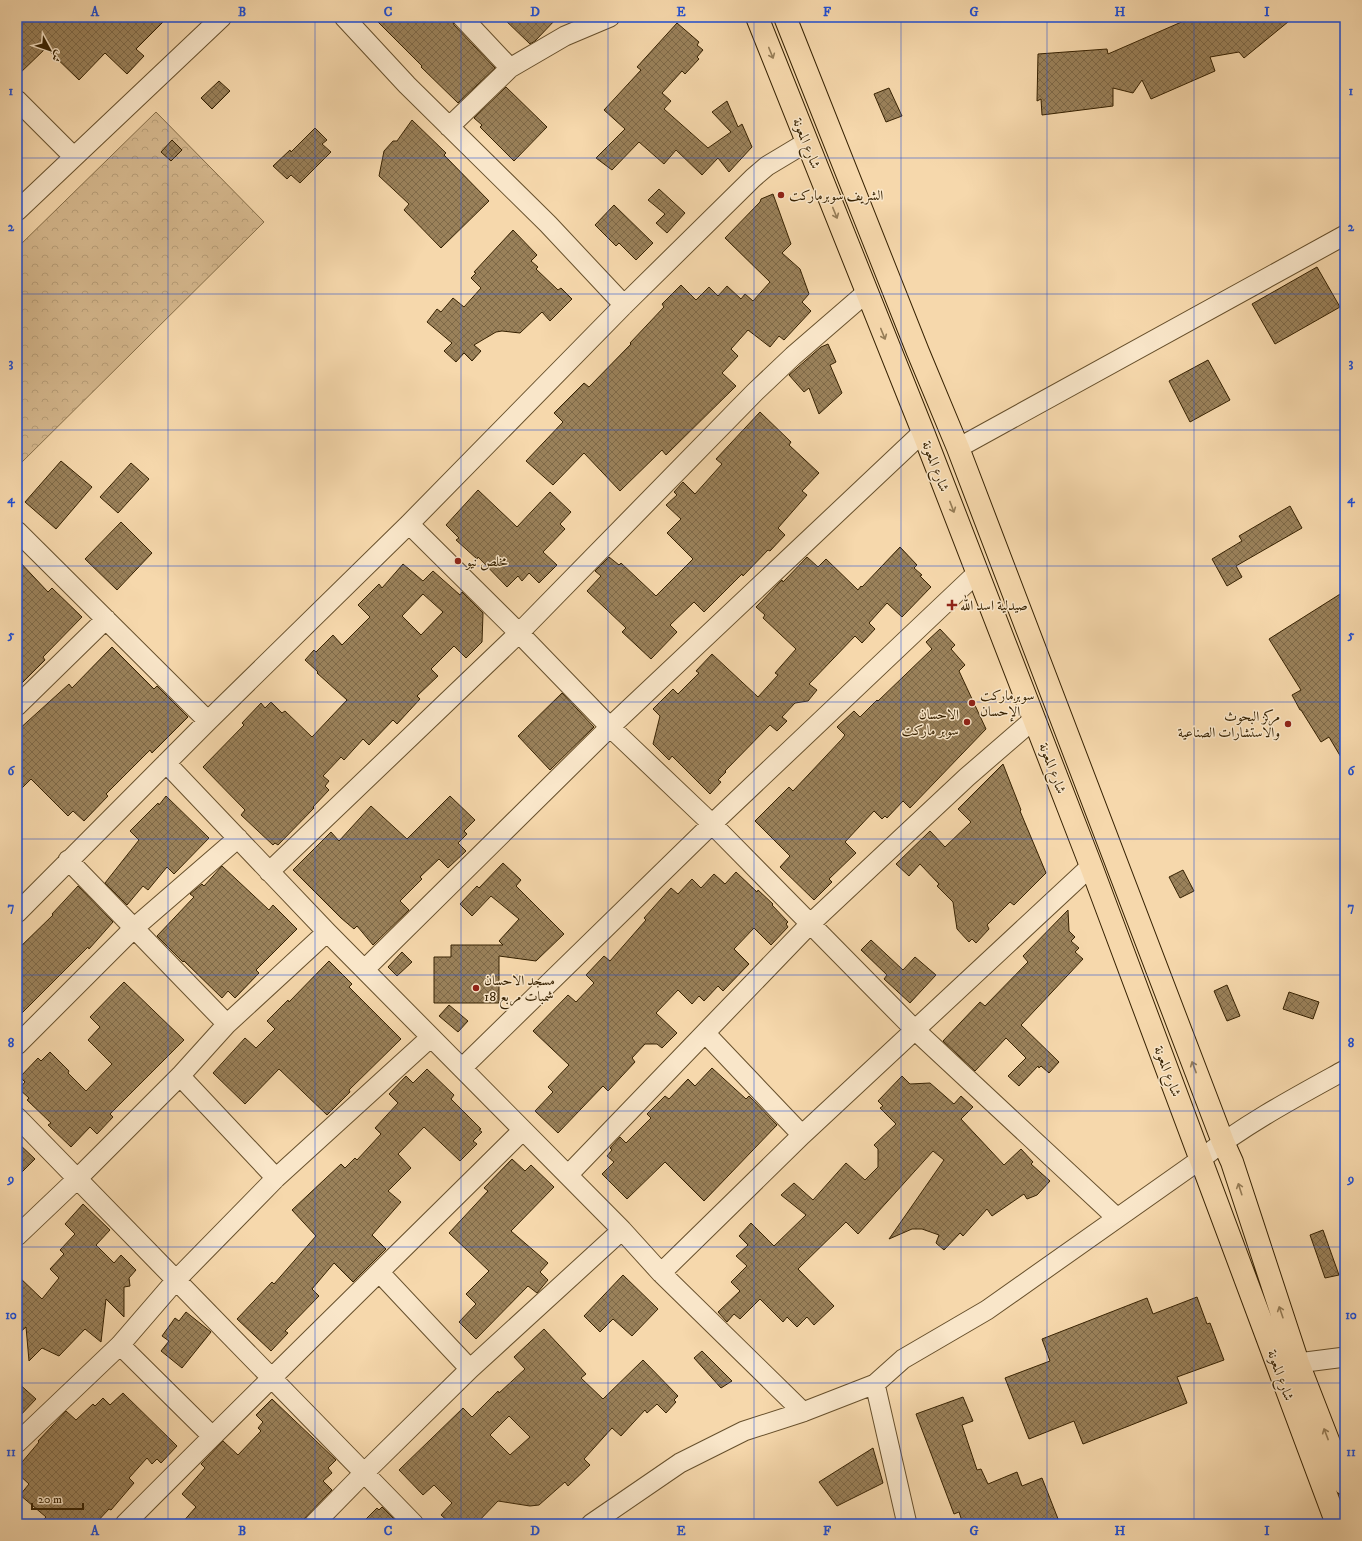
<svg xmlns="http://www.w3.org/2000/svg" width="1362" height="1541" viewBox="0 0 1362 1541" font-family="'IM FELL DW Pica',Amiri,serif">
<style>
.forest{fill:url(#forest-crowns);stroke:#866e48}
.building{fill:url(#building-cross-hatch);stroke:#372202;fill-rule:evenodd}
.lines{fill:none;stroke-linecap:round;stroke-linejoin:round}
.minor-casing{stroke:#67502c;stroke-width:21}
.trunk-casing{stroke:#372202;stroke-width:24}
.minor{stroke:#f9e6c9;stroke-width:19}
.trunk{stroke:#f6d8ac;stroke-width:22}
.oneway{stroke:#967d57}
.grid{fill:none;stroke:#1d4ed8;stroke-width:1;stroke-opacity:0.55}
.poi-dot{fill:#8f2418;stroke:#f9e6c9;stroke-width:1.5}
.labels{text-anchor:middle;stroke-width:3;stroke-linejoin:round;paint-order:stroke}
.street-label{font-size:14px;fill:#372202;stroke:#f9e6c9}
.poi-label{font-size:14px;fill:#372202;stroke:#f9e6c9;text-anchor:start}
.neatline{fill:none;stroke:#1d4ed8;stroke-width:1.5}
.grid-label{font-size:13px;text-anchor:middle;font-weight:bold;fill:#1d4ed8}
</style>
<defs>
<pattern id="forest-crowns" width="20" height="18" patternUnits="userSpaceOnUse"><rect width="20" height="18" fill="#d6b98f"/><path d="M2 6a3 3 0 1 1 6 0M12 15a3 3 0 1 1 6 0" fill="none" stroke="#b89f7a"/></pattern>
<pattern id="building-cross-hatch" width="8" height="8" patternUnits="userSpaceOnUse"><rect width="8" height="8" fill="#9a815a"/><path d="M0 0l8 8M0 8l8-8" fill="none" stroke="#7e6948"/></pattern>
</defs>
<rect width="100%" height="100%" fill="#f6d8ac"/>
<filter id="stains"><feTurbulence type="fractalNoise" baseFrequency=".005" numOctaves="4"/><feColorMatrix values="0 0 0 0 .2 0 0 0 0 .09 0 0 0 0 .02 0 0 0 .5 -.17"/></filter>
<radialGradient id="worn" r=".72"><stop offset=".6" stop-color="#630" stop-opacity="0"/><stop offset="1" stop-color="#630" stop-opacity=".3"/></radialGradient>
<!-- forest -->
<path class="forest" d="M 156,112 L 264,222 L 17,467 L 17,248 Z"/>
<!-- building -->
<path class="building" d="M 17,17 L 168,17 L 136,49 L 144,56 L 127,74 L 105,53 L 79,80 L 46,48 L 17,76 Z
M 373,17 L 451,17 L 454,25 L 495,68 L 458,103 L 421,67 L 422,66 Z
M 502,17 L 558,17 L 535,41 L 530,44 Z
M 1193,17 L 1294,17 L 1244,58 L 1239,52 L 1210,57 L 1215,71 L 1151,99 L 1142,80 L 1133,93 L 1113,88 L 1113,106 L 1042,115 L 1041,99 L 1037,101 L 1038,54 L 1107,49 L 1108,54 Z
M 677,23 L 699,42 L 697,45 L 703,50 L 697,57 L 699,59 L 685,74 L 682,71 L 662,93 L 671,101 L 664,109 L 708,148 L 731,132 L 712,112 L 727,101 L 738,127 L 742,124 L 752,147 L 729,172 L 718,158 L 702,175 L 676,150 L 664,164 L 639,142 L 612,170 L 596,158 L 625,129 L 604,110 L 641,70 L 637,67 Z
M 219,81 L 230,91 L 212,109 L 201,98 Z
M 506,87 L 547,127 L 514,161 L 480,127 L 482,125 L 474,118 Z
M 889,88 L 902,116 L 886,122 L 874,94 Z
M 412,120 L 446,153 L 444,155 L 489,201 L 441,248 L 404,210 L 409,204 L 379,176 L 384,151 L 393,141 L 397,141 Z
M 315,128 L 327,140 L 322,144 L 331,152 L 300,183 L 291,175 L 287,179 L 273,166 L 290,150 L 291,152 Z
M 172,140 L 182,150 L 171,161 L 161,152 Z
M 659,189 L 685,213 L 667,233 L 656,223 L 665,214 L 648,200 Z
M 773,194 L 791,244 L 782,253 L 800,269 L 809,294 L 802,302 L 811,311 L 784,340 L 779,336 L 770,347 L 748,330 L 731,349 L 738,356 L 722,373 L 736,386 L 666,455 L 662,450 L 620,491 L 584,453 L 553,485 L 526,461 L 563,422 L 554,413 L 584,383 L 589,387 L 631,344 L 630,343 L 664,307 L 662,304 L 681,285 L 696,300 L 709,287 L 718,296 L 727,286 L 741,299 L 745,294 L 753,301 L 770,282 L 725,238 L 760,202 L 761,199 Z
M 614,205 L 653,243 L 636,260 L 619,243 L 616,246 L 595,225 Z
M 513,230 L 537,255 L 531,261 L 538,267 L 536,269 L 558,290 L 561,288 L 572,299 L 550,321 L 542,312 L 520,333 L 502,331 L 496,332 L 474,345 L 481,351 L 472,361 L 464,353 L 456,362 L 444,351 L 452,343 L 427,322 L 437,309 L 441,312 L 453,298 L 464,307 L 481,288 L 471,278 L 476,273 L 474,272 Z
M 1317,267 L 1340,307 L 1275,344 L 1252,304 Z
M 828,344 L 836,362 L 830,365 L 842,393 L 819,414 L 809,388 L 804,392 L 789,375 L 821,347 Z
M 1208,360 L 1230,400 L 1190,422 L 1169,381 Z
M 760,412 L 791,442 L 789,445 L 819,473 L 802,491 L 807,495 L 778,528 L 785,535 L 770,551 L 768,550 L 743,576 L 742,574 L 704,612 L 694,602 L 670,625 L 677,632 L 651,659 L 622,632 L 626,628 L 587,591 L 601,576 L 595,571 L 609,557 L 619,565 L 621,563 L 656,596 L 693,559 L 667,533 L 681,519 L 666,505 L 677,495 L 674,492 L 683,482 L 695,494 L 722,464 L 716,459 Z
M 61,461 L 92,487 L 56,529 L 25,502 Z
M 131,463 L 149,479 L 118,513 L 100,497 Z
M 478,490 L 517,527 L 550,492 L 571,512 L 560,524 L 565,529 L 543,552 L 557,565 L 539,583 L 529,573 L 522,581 L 518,576 L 507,587 L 478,557 L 477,559 L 456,540 L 459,538 L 446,525 Z
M 1290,506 L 1302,528 L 1236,566 L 1242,577 L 1227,586 L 1212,559 L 1242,541 L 1239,536 Z
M 121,522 L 152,553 L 117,590 L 85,559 Z
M 900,547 L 917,565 L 914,568 L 922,575 L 920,576 L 931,587 L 902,617 L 887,603 L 869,623 L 875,629 L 862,643 L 855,636 L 809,684 L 817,690 L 808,701 L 795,703 L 782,717 L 787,721 L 777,731 L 770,725 L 725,771 L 726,772 L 718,780 L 721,782 L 710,794 L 672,756 L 669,760 L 653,744 L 660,716 L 653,709 L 673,689 L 678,694 L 699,673 L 696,671 L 712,654 L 758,697 L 778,675 L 775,673 L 796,649 L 763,618 L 765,615 L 756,607 L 782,580 L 783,582 L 807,557 L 818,567 L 826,559 L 858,590 L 861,586 L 862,587 Z
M 17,559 L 48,592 L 52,588 L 82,617 L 43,657 L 45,660 L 17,688 Z
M 403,564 L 423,581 L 433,571 L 460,595 L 462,592 L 483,613 L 482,642 L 466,658 L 454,646 L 431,669 L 438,676 L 417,696 L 420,699 L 397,724 L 393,720 L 369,745 L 363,739 L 344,760 L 341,757 L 323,776 L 329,781 L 325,786 L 329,790 L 313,807 L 314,808 L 278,845 L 275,843 L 273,845 L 241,815 L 245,810 L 203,767 L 244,725 L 242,723 L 261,703 L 265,708 L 271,702 L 282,713 L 285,711 L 312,737 L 347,700 L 317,673 L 318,672 L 305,660 L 314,650 L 316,652 L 333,635 L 342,645 L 370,617 L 358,605 L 379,584 L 382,588 ZM 423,594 L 443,612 L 421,635 L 402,616 Z
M 1345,591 L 1345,764 L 1329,737 L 1321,742 L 1301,710 L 1300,710 L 1292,695 L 1301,690 L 1269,639 Z
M 940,629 L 955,645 L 951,649 L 965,665 L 959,671 L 986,729 L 910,808 L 903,801 L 887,818 L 885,816 L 882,819 L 874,811 L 845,842 L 856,853 L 829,879 L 832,882 L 814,900 L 780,867 L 790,856 L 755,821 L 789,787 L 793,791 L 842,739 L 845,735 L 837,727 L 854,711 L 860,717 L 877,700 L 878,701 L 932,649 L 926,642 Z
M 112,647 L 154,689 L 157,686 L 188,717 L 152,753 L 150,750 L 106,794 L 108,796 L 84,821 L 73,811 L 68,816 L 31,779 L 17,793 L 17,731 L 69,684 L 72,688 Z
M 562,693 L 594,727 L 550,770 L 518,736 Z
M 1003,764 L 1021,810 L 1020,811 L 1046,873 L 1014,905 L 1010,902 L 987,925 L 989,929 L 976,943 L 972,939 L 969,942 L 957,929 L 953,902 L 937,886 L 939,884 L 920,864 L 909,876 L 896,864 L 930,831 L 945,847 L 971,822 L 958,809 Z
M 166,796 L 209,838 L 174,874 L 167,867 L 148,890 L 143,886 L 127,905 L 105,883 L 139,840 L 130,831 L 158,803 L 159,805 Z
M 450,796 L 475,820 L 464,831 L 467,834 L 458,843 L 466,851 L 448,868 L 439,859 L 420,877 L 422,879 L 400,901 L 409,910 L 373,945 L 357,926 L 354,929 L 341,918 L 293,870 L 331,832 L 339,841 L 371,806 L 407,839 Z
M 503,863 L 521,880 L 516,886 L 564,934 L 536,961 L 499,956 L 499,1003 L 434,1003 L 434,957 L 451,957 L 451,945 L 503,945 L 499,941 L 519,919 L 491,896 L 472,916 L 460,904 L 477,886 L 479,888 Z
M 222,866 L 269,910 L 273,905 L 297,929 L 256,970 L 259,973 L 235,998 L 228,991 L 222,998 L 184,961 L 183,962 L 157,936 L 194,897 L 190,894 L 202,884 L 204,886 Z
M 1183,870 L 1194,891 L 1180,898 L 1169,877 Z
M 736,872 L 757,892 L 758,890 L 773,904 L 772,905 L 788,922 L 786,924 L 788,927 L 771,945 L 754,928 L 734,949 L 749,964 L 723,991 L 718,986 L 704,1001 L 699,996 L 692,1004 L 678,990 L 656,1013 L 677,1033 L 662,1048 L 657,1044 L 645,1044 L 632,1058 L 635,1062 L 608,1091 L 603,1086 L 558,1133 L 535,1111 L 553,1092 L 548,1087 L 569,1065 L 533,1031 L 568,995 L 576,1002 L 594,983 L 586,975 L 604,956 L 610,961 L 646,920 L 644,918 L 671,888 L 678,894 L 692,879 L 701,888 L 714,874 L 725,884 Z
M 78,886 L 113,922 L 89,949 L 88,947 L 17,1018 L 17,950 L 53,915 L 52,914 Z
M 1068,910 L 1069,931 L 1075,937 L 1071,941 L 1079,948 L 1075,952 L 1083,959 L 1021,1025 L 1059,1062 L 1049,1073 L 1041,1066 L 1039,1068 L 1038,1066 L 1019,1086 L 1008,1076 L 1026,1058 L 1006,1038 L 975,1071 L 943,1041 L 980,1002 L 985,1006 L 1028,962 L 1023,956 Z
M 871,940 L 903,970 L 915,957 L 936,975 L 910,1003 L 884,979 L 887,975 L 861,950 Z
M 402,952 L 412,962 L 397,976 L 388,967 Z
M 329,961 L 352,984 L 349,987 L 401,1039 L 349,1090 L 350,1092 L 327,1115 L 279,1069 L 245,1104 L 213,1073 L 245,1038 L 256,1048 L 275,1029 L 267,1021 L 288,1000 L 289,1002 Z
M 124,982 L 184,1040 L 110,1114 L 113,1117 L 97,1134 L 90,1127 L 71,1147 L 48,1125 L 51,1123 L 27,1100 L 29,1098 L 19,1089 L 25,1082 L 20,1077 L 38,1058 L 41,1061 L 50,1052 L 69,1071 L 68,1073 L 86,1091 L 112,1064 L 88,1040 L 100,1027 L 90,1017 Z
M 1227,985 L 1240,1016 L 1227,1021 L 1214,991 Z
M 1289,992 L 1319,1002 L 1313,1019 L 1283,1009 Z
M 449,1005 L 468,1021 L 458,1032 L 439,1016 Z
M 712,1068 L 746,1099 L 749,1096 L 777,1125 L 704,1201 L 665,1162 L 627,1199 L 602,1174 L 614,1162 L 607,1156 L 612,1150 L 610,1148 L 620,1137 L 626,1143 L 651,1118 L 647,1114 L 665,1096 L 669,1099 L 688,1079 L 695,1086 Z
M 427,1069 L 454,1095 L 451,1099 L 481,1129 L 479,1130 L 482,1132 L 473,1141 L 477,1144 L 460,1161 L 424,1127 L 398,1154 L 411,1168 L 388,1191 L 401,1202 L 372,1235 L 386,1249 L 353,1282 L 334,1263 L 312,1289 L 319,1296 L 285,1331 L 288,1333 L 271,1351 L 237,1319 L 272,1282 L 274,1284 L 316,1236 L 292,1210 L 341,1164 L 345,1168 L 355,1158 L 357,1160 L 381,1134 L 375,1128 L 398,1103 L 389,1094 L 406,1076 L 413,1083 Z
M 902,1076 L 910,1084 L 930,1083 L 954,1104 L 961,1096 L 973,1107 L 961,1119 L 1004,1165 L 1021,1149 L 1033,1162 L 1031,1164 L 1050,1181 L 1037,1195 L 1027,1199 L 1024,1194 L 992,1216 L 987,1209 L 963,1236 L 960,1233 L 944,1250 L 936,1243 L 939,1235 L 922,1229 L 912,1229 L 889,1239 L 944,1160 L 933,1151 L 858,1234 L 846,1222 L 798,1269 L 834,1306 L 814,1325 L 807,1317 L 797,1327 L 787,1317 L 783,1322 L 760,1299 L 740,1319 L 734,1314 L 727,1322 L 718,1312 L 740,1291 L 731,1282 L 747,1266 L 736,1256 L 748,1245 L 739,1236 L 751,1223 L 774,1246 L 806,1215 L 781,1195 L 794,1183 L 813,1200 L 846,1163 L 865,1180 L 878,1167 L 878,1149 L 874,1145 L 896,1124 L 880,1108 L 883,1106 L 878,1101 Z
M 17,1142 L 35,1159 L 17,1177 Z
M 512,1159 L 525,1171 L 531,1165 L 554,1187 L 511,1231 L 548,1263 L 540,1272 L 548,1280 L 537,1293 L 528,1286 L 476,1339 L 459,1322 L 476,1304 L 466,1294 L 489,1271 L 449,1233 L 488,1191 L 484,1188 Z
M 83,1204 L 110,1230 L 96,1245 L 114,1263 L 121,1255 L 136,1270 L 129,1278 L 130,1286 L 124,1287 L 124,1317 L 106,1299 L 101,1342 L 85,1329 L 59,1356 L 42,1348 L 29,1361 L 26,1327 L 17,1335 L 17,1275 L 42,1299 L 59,1278 L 50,1269 L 64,1254 L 60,1250 L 75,1234 L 65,1224 Z
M 1323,1230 L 1339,1275 L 1325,1278 L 1310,1235 Z
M 623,1275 L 658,1309 L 632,1336 L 613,1319 L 600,1332 L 584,1316 Z
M 1197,1297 L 1207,1324 L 1210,1323 L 1224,1360 L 1177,1377 L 1187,1403 L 1083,1444 L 1074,1421 L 1029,1439 L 1005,1378 L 1050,1361 L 1042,1339 L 1147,1298 L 1153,1314 Z
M 186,1312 L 211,1332 L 182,1368 L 161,1351 L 169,1341 L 162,1336 L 175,1318 L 179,1321 Z
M 544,1329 L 586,1374 L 581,1378 L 603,1399 L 643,1360 L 678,1396 L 674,1400 L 676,1402 L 666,1413 L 657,1404 L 647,1413 L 645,1410 L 621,1436 L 612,1428 L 584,1459 L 590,1465 L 568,1486 L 565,1482 L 539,1505 L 530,1506 L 498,1501 L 476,1524 L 451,1524 L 441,1515 L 452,1503 L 434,1485 L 423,1495 L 399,1470 L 463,1408 L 472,1417 L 498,1391 L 499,1393 L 525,1369 L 514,1357 ZM 509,1416 L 530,1437 L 510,1455 L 490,1435 Z
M 702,1351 L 732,1381 L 721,1388 L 694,1358 Z
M 17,1382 L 36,1399 L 17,1419 Z
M 123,1393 L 177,1446 L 161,1463 L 157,1459 L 152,1464 L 147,1458 L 129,1478 L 134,1483 L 111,1510 L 109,1509 L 95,1524 L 39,1524 L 46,1517 L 20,1495 L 29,1484 L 17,1473 L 17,1468 L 39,1442 L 38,1441 L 66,1411 L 76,1420 L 93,1404 L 95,1406 L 103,1398 L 110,1405 Z
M 963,1397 L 973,1421 L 962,1425 L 977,1470 L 981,1469 L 988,1484 L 1017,1472 L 1022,1486 L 1042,1478 L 1060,1524 L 963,1524 L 959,1512 L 954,1514 L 916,1414 Z
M 272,1399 L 336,1460 L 328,1468 L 332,1473 L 323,1481 L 332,1490 L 299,1524 L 181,1524 L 196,1507 L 182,1494 L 205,1468 L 201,1464 L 223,1441 L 238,1455 L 261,1431 L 258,1428 L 263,1422 L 256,1415 Z
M 873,1448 L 883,1483 L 837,1506 L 819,1482 Z
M 382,1507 L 399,1524 L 361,1524 L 377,1508 L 379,1510 Z"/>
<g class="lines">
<!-- minor casing -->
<g class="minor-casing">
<path id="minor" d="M 344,17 L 407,85 L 548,224 L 624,305
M 462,17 L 510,68
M 17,100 L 74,157
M 449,127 L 510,68 L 565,36 L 610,17
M 17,211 L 222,17
M 958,448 L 1345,235
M 409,524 L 519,633 L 610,727 L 712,824 L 915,1030 L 1117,1218
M 17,531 L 208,721
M 17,706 L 106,619
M 166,763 L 327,932 L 622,1230 L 661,1273 L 803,1412
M 68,860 L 227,1024
M 269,872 L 519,633 L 755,392 L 793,356 L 867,292
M 17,913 L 208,721 L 409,524 L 624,305 L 753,178 L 767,166 L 807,142
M 365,969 L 610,727 L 923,432
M 706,1034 L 802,1135
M 17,1045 L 134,928 L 238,838
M 462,1068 L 712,824 L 977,573
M 180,1076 L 276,1178
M 17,1117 L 414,1524
M 568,1175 L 810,924 L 967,777 L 1034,719
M 17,1236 L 78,1178 L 180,1076 L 227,1024 L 327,932
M 380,1273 L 470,1369
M 661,1273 L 802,1135 L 1091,866
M 120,1345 L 212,1436
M 1298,1363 L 1345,1357
M 875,1384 L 907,1524
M 17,1443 L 120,1345 L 177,1279 L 276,1178 L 431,1037
M 125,1524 C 256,1392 390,1262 523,1130
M 314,1524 L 364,1473 L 470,1369 L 622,1230
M 591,1524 L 680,1463 L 744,1431 L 803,1412 L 875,1384 L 903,1359 L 987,1310 L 1201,1159 C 1245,1124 1296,1097 1345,1070"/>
</g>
<!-- trunk casing -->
<g class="trunk-casing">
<path id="trunk" d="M 757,17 L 923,432 L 1091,866 L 1337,1524
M 785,17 L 918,352 L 958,448 L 1223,1142 L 1232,1162 L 1298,1363 L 1345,1484"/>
</g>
<!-- minor -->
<use href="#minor" class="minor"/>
<!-- trunk -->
<use href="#trunk" class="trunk"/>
</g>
<!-- one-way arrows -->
<defs><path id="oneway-shaft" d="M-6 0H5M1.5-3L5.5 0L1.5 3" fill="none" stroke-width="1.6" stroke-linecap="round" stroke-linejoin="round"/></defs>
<g class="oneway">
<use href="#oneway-shaft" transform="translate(771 53) rotate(68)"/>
<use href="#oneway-shaft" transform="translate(835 213) rotate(68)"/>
<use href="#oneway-shaft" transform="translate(883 334) rotate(68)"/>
<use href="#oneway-shaft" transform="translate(952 507) rotate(69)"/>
<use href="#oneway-shaft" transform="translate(1194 1067) rotate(-111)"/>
<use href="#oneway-shaft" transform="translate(1240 1189) rotate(-108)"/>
<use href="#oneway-shaft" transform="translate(1281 1312) rotate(-109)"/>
<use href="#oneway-shaft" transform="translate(1326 1434) rotate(-111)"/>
</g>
<!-- grid -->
<path class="grid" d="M 168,17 L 168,1524M 315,17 L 315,1524M 461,17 L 461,1524M 608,17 L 608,1524M 754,17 L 754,1524M 901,17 L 901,1524M 1047,17 L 1047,1524M 1194,17 L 1194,1524M 17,158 L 1345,158M 17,294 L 1345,294M 17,430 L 1345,430M 17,566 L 1345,566M 17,702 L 1345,702M 17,839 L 1345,839M 17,975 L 1345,975M 17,1111 L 1345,1111M 17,1247 L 1345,1247M 17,1383 L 1345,1383"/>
<!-- markers -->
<g class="poi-dot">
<circle cx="781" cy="195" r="4"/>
<circle cx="458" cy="561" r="4"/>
<path d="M950 599h4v4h4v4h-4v4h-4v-4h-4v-4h4z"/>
<circle cx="972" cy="703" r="4"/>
<circle cx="967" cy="722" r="4"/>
<circle cx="1288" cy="724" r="4"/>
<circle cx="476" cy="988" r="4"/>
</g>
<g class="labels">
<!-- street labels -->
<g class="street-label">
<text transform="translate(807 143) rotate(68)" y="5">شارع المعونة</text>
<text transform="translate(936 466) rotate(69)" y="5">شارع المعونة</text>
<text transform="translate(1053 768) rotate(69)" y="5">شارع المعونة</text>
<text transform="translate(1168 1071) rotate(69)" y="5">شارع المعونة</text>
<text transform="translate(1281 1375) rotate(70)" y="5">شارع المعونة</text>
</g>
<!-- poi labels -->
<g class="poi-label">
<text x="789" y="200">الشريف سوبرماركت</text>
<text x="466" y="566">مخلص نيو</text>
<text x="960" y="610">صيدلية اسد الله</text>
<text x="980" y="700">سوبرماركت<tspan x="980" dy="16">الإحسان</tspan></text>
<text x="959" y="719" text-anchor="end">الاحسان<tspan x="959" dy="16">سوبر ماركت</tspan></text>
<text x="1280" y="721" text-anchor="end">مركز البحوث<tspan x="1280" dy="16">والاستشارات الصناعية</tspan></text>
<text x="484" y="985">مسجد الاحسان<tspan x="484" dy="16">شمبات مربع 18</tspan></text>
</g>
</g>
<!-- margin -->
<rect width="1362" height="1541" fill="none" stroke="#f6d8ac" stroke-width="44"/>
<!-- north arrow -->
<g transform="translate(50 50) rotate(130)" stroke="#f9e6c9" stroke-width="3" paint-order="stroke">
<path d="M0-3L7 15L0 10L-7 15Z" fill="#372202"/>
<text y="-6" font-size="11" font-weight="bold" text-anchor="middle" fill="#372202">ش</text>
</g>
<!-- scale -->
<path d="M32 1503v6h51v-6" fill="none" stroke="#372202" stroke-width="2"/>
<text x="38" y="1503" font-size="12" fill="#372202" stroke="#f9e6c9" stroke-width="3" paint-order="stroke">20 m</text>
<rect x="22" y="22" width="1318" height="1497" class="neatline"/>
<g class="grid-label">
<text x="95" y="16">A</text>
<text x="242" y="16">B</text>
<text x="388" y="16">C</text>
<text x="535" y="16">D</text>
<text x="681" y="16">E</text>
<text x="827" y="16">F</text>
<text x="974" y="16">G</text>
<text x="1120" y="16">H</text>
<text x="1267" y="16">I</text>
<text x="11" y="95">1</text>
<text x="1351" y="95">1</text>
<text x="11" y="231">2</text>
<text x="1351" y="231">2</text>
<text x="11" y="367">3</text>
<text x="1351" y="367">3</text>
<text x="11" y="503">4</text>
<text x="1351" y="503">4</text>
<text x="11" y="639">5</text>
<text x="1351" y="639">5</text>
<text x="11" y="775">6</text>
<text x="1351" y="775">6</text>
<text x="11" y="911">7</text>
<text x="1351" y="911">7</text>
<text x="11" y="1047">8</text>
<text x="1351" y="1047">8</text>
<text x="11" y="1183">9</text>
<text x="1351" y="1183">9</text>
<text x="11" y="1319">10</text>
<text x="1351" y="1319">10</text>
<text x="11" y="1456">11</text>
<text x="1351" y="1456">11</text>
<text x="95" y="1535">A</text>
<text x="242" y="1535">B</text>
<text x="388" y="1535">C</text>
<text x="535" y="1535">D</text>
<text x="681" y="1535">E</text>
<text x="827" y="1535">F</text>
<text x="974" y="1535">G</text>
<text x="1120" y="1535">H</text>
<text x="1267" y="1535">I</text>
</g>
<rect width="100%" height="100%" filter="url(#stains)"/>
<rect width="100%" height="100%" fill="url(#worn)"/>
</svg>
